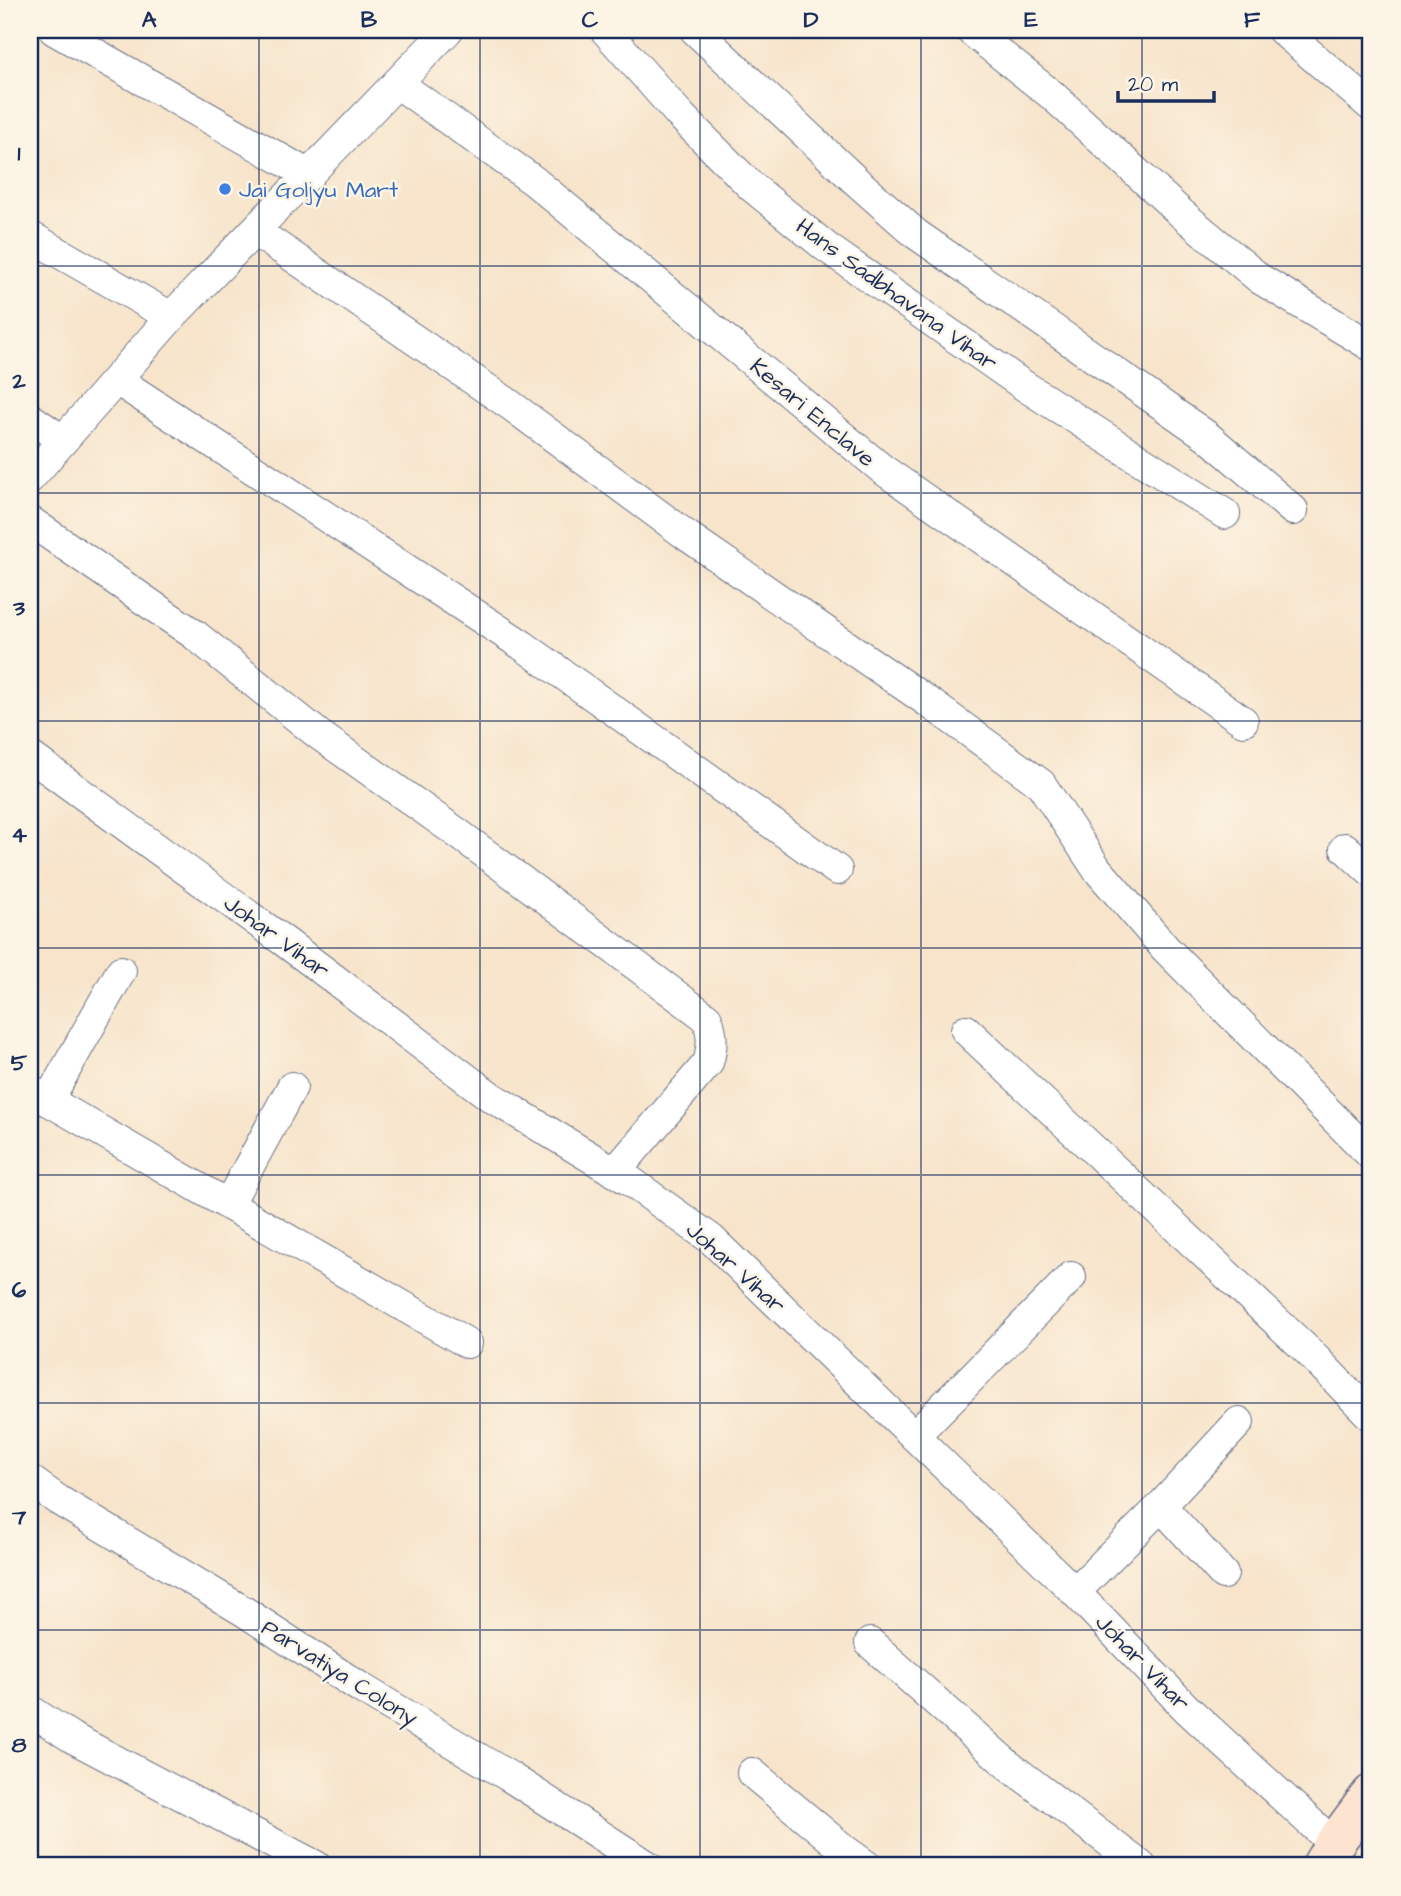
<svg xmlns="http://www.w3.org/2000/svg" width="1401" height="1896" viewBox="0 0 1401 1896" font-family="'Architects Daughter',sans-serif">
<style>
.lines{fill:none;stroke-linecap:round;stroke-linejoin:round}
.stream{stroke:#6eade1;stroke-width:10}
.minor-casing{stroke:#686e84;stroke-width:32}
.secondary-casing{stroke:#686e84;stroke-width:41}
.minor{stroke:#fff;stroke-width:30}
.secondary{stroke:#fde4d1;stroke-width:38}
.grid{fill:none;stroke:#1b2f5e;stroke-width:2;stroke-opacity:0.55}
.shop-dot{fill:#3f7fe0;stroke:#fcf5e5;stroke-width:2.5}
.labels{text-anchor:middle;stroke-width:5;stroke-linejoin:round;paint-order:stroke}
.shop-label{font-size:23px;fill:#366cbe;stroke:#fcf5e5;text-anchor:start}
.street-label{font-size:23px;fill:#1b2f5e;stroke:#fcf5e5}
.neatline{fill:none;stroke:#1b2f5e;stroke-width:2.5}
.grid-label{font-size:23px;text-anchor:middle;font-weight:bold;fill:#1b2f5e}
</style>
<rect width="100%" height="100%" fill="#fcf5e5"/>
<filter id="ink" filterUnits="userSpaceOnUse"><feTurbulence type="fractalNoise" baseFrequency=".0143" numOctaves="2"/><feDisplacementMap in="SourceGraphic" scale="14" xChannelSelector="R" yChannelSelector="G"/><feConvolveMatrix kernelMatrix="1 2 1 2 8 2 1 2 1" color-interpolation-filters="sRGB"/></filter>
<filter id="wash" filterUnits="userSpaceOnUse"><feTurbulence type="fractalNoise" baseFrequency=".00686" numOctaves="4" result="noise"/><feDisplacementMap in="SourceGraphic" scale="28" xChannelSelector="R" yChannelSelector="G"/><feGaussianBlur stdDeviation="1.57" result="paint"/><feColorMatrix in="noise" values="0 0 0 0 0 0 0 0 0 0 0 0 0 0 0 0 0 1.4 0 .05"/><feComposite in="paint" operator="in"/></filter>
<g filter="url(#wash)">
<rect width="100%" height="100%" fill="#f7e4cb"/>
<g class="lines">
<!-- stream -->
<path class="stream" d="M 1370,1866 L 1371,1864"/>
</g>
</g>
<g filter="url(#ink)">
<g class="lines">
<!-- minor casing -->
<g class="minor-casing">
<path id="minor" d="M 54,30 L 309,175
M 605,30 L 680,115 L 751,186 L 826,247 L 1023,385 L 1225,514
M 695,30 L 855,180 L 916,234 L 1207,436 L 1293,510
M 970,30 L 1053,96 L 1182,214 L 1260,279 L 1371,346
M 1282,30 L 1371,106
M 397,83 L 534,181 L 882,469 L 1243,721
M 255,231 L 509,404 L 686,535 L 931,704 L 1041,784 L 1097,869 L 1165,948 L 1371,1155
M 30,236 L 171,317
M 117,380 L 522,645 L 837,870
M 30,418 L 62,440
M 30,478 L 171,317 L 448,30
M 30,521 L 195,635 L 318,734 L 456,832 L 707,1018 C 713,1034 713,1046 708,1063 L 615,1172
M 30,756 L 285,942 L 491,1097 L 630,1181 L 711,1239 L 1075,1592 L 1187,1709 L 1334,1844
M 1345,848 L 1371,872
M 966,1030 L 1309,1352 L 1371,1416
M 30,1090 L 467,1343
M 48,1101 L 121,971
M 228,1205 L 292,1087
M 914,1436 L 1071,1277
M 30,1480 L 58,1500 L 245,1612 L 361,1688 L 510,1777 L 648,1866
M 1161,1506 L 1223,1574
M 1075,1592 L 1161,1506 L 1239,1422
M 870,1643 L 1008,1765 L 1141,1866
M 30,1710 L 71,1737 L 316,1866
M 752,1773 L 846,1851 L 867,1866"/>
</g>
<!-- secondary casing -->
<g class="secondary-casing">
<path id="secondary" d="M 1321,1866 L 1334,1844 L 1371,1794"/>
</g>
<!-- minor -->
<use href="#minor" class="minor"/>
<!-- secondary -->
<use href="#secondary" class="secondary"/>
</g>
</g>
<!-- grid -->
<path class="grid" d="M 259,30 L 259,1866M 480,30 L 480,1866M 700,30 L 700,1866M 921,30 L 921,1866M 1142,30 L 1142,1866M 30,266 L 1371,266M 30,493 L 1371,493M 30,721 L 1371,721M 30,948 L 1371,948M 30,1175 L 1371,1175M 30,1403 L 1371,1403M 30,1630 L 1371,1630"/>
<!-- markers -->
<circle class="shop-dot" cx="225" cy="189" r="7"/>
<g class="labels">
<!-- shop labels -->
<g class="shop-label">
<text x="239" y="197">Jai Goljyu Mart</text>
</g>
<!-- street labels -->
<g class="street-label">
<text transform="translate(897 294) rotate(36)" y="8">Hans Sadbhavana Vihar</text>
<text transform="translate(813 412) rotate(40)" y="8">Kesari Enclave</text>
<text transform="translate(277 936) rotate(36)" y="8">Johar Vihar</text>
<text transform="translate(736 1267) rotate(42)" y="8">Johar Vihar</text>
<text transform="translate(1143 1662) rotate(46)" y="8">Johar Vihar</text>
<text transform="translate(340 1672) rotate(32)" y="8">Parvatiya Colony</text>
</g>
</g>
<!-- margin -->
<rect width="1401" height="1896" fill="none" stroke="#fcf5e5" stroke-width="77"/>
<!-- scale -->
<path d="M1118 91v10h96v-10" fill="none" stroke="#1b2f5e" stroke-width="3.5"/>
<text x="1128" y="91" font-size="21" fill="#1b2f5e" stroke="#fcf5e5" stroke-width="5" paint-order="stroke">20 m</text>
<rect x="38" y="38" width="1324" height="1819" class="neatline"/>
<g class="grid-label">
<text x="149" y="27">A</text>
<text x="369" y="27">B</text>
<text x="590" y="27">C</text>
<text x="811" y="27">D</text>
<text x="1031" y="27">E</text>
<text x="1252" y="27">F</text>
<text x="19" y="160">1</text>
<text x="19" y="388">2</text>
<text x="19" y="615">3</text>
<text x="19" y="842">4</text>
<text x="19" y="1070">5</text>
<text x="19" y="1297">6</text>
<text x="19" y="1524">7</text>
<text x="19" y="1752">8</text>
</g>
</svg>
